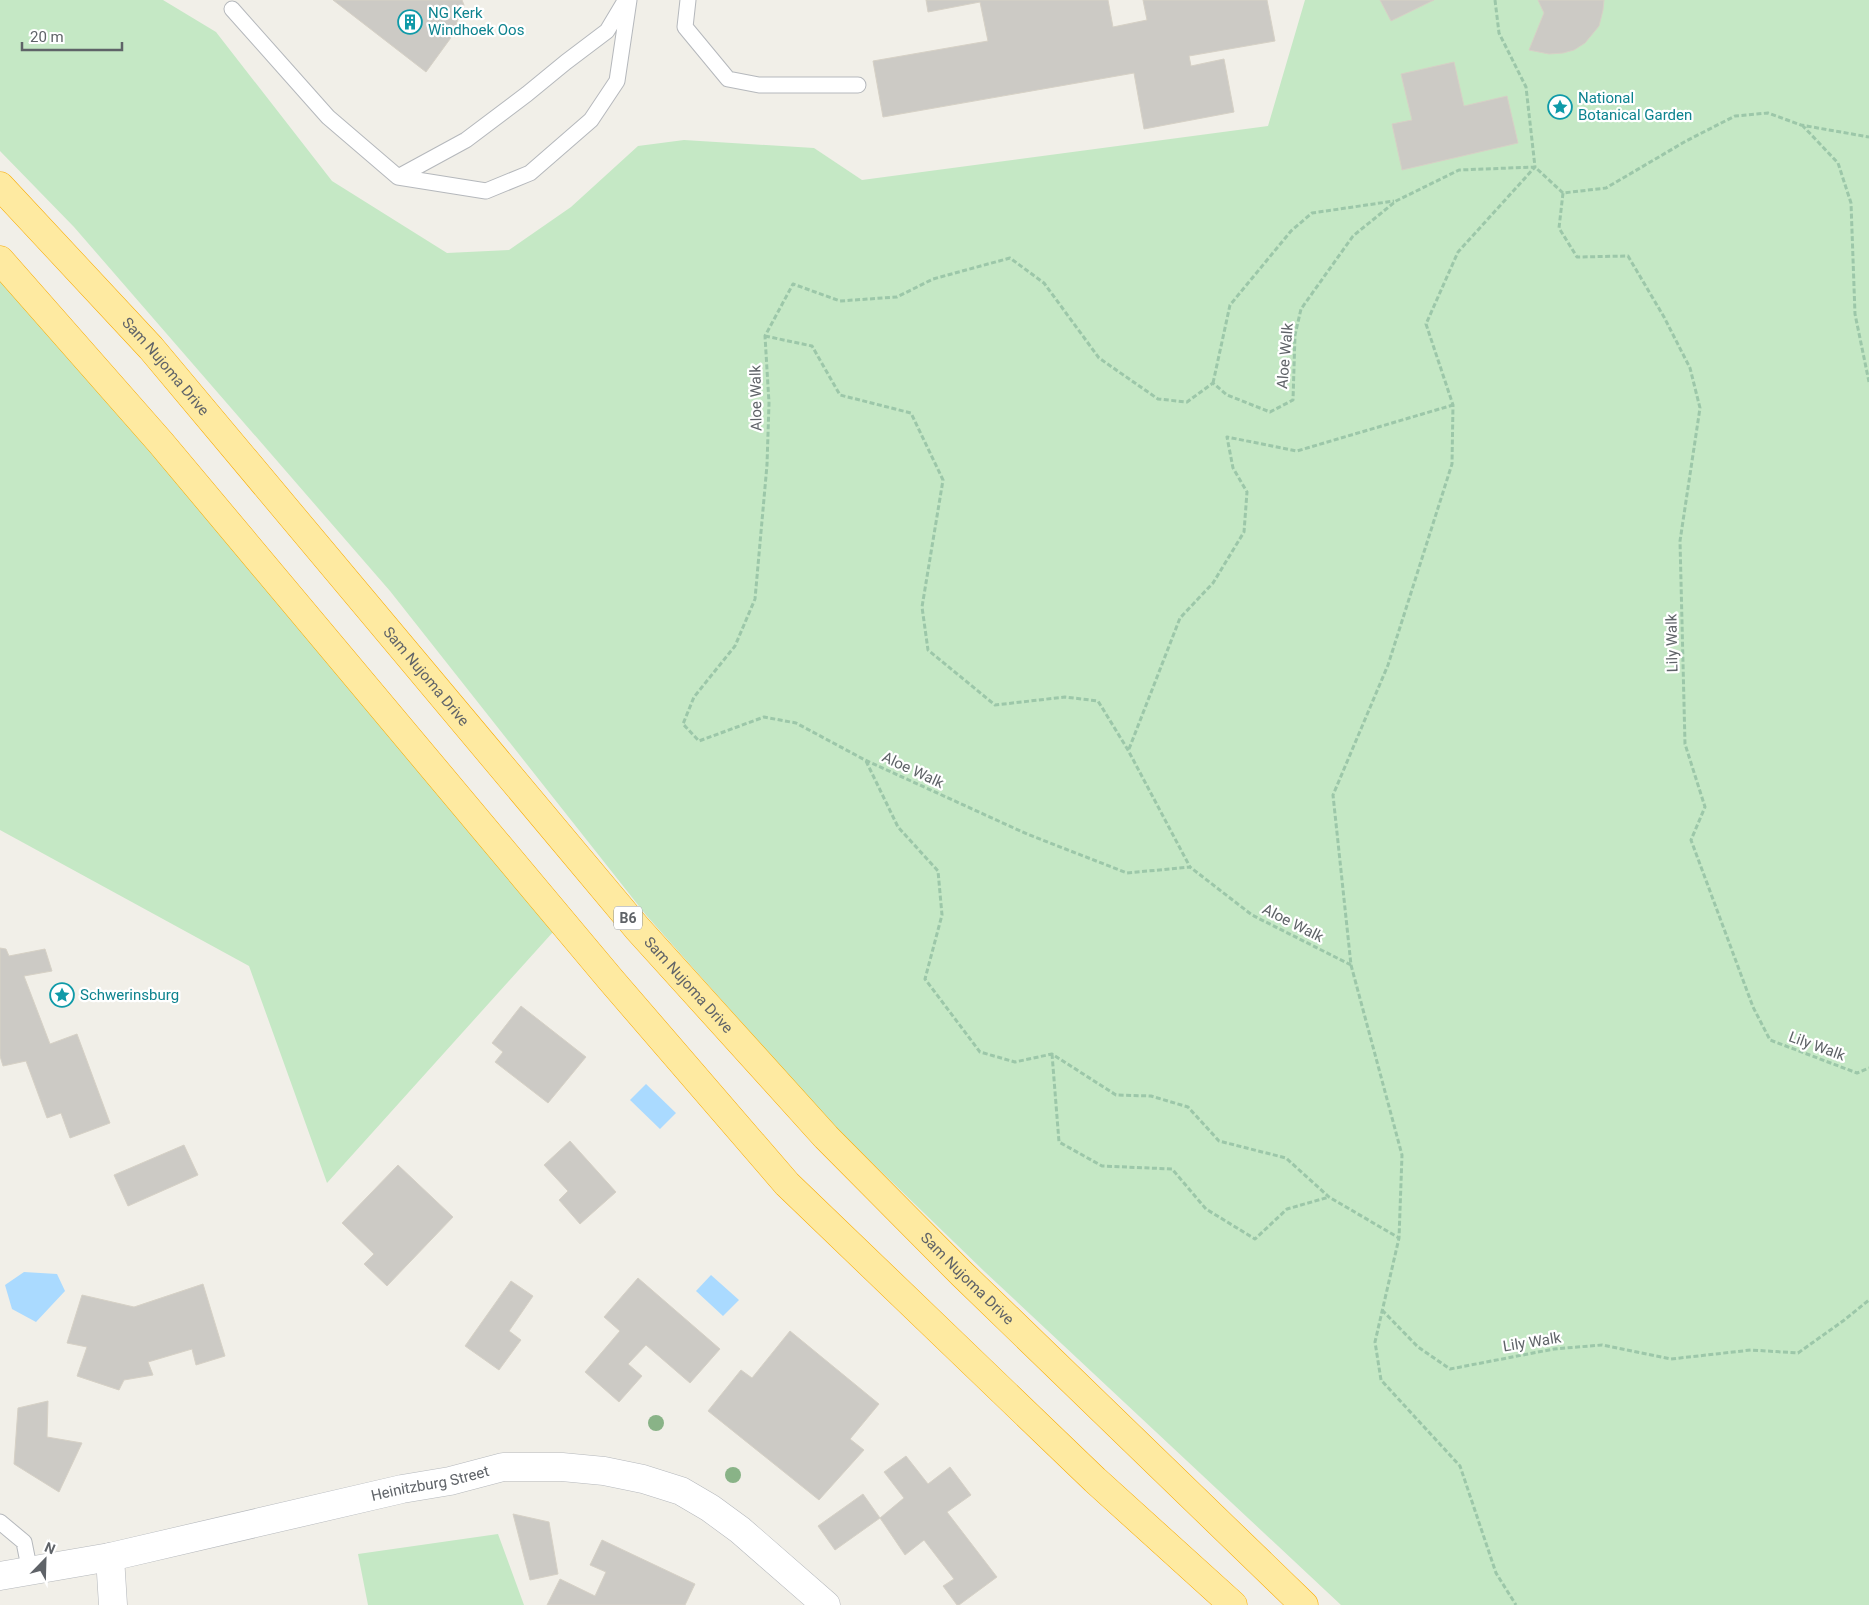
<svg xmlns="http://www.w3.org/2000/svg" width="1869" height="1605" viewBox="0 0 1869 1605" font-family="Roboto,sans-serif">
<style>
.green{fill:#c5e8c5}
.water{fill:#aadaff}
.building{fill:#cccac5;stroke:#d6d1c6}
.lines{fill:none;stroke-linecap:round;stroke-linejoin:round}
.service-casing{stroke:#b5b8bc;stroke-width:17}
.minor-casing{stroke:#b5b8bc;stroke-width:29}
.tertiary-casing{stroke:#b5b8bc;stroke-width:29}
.trunk-casing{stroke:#f9ab00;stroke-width:29}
.path{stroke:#9cc7a9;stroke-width:3;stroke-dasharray:5 2.5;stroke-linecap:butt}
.service{stroke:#fff;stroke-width:15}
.minor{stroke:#fff;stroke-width:28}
.tertiary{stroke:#fff;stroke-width:28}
.trunk{stroke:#feeaa1;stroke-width:28}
.tree{fill:#89b387}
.labels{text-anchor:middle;stroke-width:4.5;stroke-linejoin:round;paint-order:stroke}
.shield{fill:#fff;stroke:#8f9295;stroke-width:1}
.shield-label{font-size:14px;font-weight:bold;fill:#5f6368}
.culture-label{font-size:15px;fill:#0d838f;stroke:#fff;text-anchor:start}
.street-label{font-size:15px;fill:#5f6368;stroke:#fff}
</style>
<rect width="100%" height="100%" fill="#f1efe8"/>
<!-- green -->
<path class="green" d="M 0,0 L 163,0 L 216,32 L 332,181 L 447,253 L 509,250 L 571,207 L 638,146 L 684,140 L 814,148 L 862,180 L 1268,126 L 1305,0 L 1869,0 L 1869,1605 L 1341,1605 L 985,1272 L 831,1123 L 646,915 L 390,591 L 74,227 L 0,151 Z
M 0,260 L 562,922 L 327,1183 L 249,966 L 0,830 Z
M 498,1534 L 524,1605 L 368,1605 L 358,1554 Z"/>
<!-- water -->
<path class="water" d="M 646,1084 L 676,1113 L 660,1129 L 630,1100 Z
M 24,1272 L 57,1274 L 65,1291 L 36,1322 L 12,1309 L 5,1285 Z
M 711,1275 L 739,1300 L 723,1316 L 696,1291 Z"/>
<!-- building -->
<path class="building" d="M 333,0 L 462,0 L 464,5 L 450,39 L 426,72 Z
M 926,0 L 1108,0 L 1113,27 L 1147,20 L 1143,0 L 1267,0 L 1275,41 L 1189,56 L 1191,66 L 1224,59 L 1234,112 L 1144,129 L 1134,73 L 883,117 L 873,61 L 988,41 L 980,2 L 928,12 Z
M 1380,0 L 1434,0 L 1391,21 Z
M 1538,0 L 1604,0 L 1603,10 L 1599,26 L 1585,43 L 1574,50 L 1563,53 L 1549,54 L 1529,50 L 1544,13 Z
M 1454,62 L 1464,106 L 1507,96 L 1518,143 L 1402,170 L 1392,124 L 1412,120 L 1401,74 Z
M 0,948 L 6,949 L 9,956 L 45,949 L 52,971 L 24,976 L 50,1044 L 77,1034 L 110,1123 L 70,1138 L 61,1113 L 47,1118 L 26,1061 L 3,1066 L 0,1056 Z
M 521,1006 L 586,1057 L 548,1103 L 495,1062 L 503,1052 L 492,1043 Z
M 570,1141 L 616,1192 L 580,1224 L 559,1200 L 568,1191 L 544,1165 Z
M 184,1145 L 198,1175 L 128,1206 L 114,1175 Z
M 398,1165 L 453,1217 L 387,1286 L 364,1264 L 374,1254 L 342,1223 Z
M 638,1278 L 720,1349 L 690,1383 L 646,1345 L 628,1364 L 642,1376 L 619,1402 L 585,1372 L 620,1331 L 604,1317 Z
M 511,1281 L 533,1296 L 509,1331 L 521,1340 L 499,1370 L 465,1346 Z
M 203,1284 L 225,1356 L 196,1365 L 192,1349 L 148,1362 L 153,1375 L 124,1380 L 119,1390 L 77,1376 L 87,1347 L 67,1343 L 82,1295 L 134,1307 Z
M 790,1331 L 879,1404 L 850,1439 L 864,1450 L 819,1500 L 708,1411 L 741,1370 L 752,1378 Z
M 48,1401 L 47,1437 L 82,1443 L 59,1492 L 14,1464 L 18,1408 Z
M 906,1456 L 928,1484 L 950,1467 L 971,1495 L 947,1512 L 997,1577 L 959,1605 L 957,1605 L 943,1586 L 954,1579 L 924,1540 L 905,1555 L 880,1518 L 904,1498 L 884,1472 Z
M 863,1494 L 880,1518 L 835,1550 L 818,1526 Z
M 513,1514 L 549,1522 L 558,1574 L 530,1580 Z
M 602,1540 L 695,1584 L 685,1605 L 547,1605 L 560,1579 L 595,1596 L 606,1572 L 590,1565 Z"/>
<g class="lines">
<!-- service casing -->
<g class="service-casing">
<path id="service" d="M 688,0 L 685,27 L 728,79 L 759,85 L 858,85
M 232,9 L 328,117 L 398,177 L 486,191 L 530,173 L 591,120 L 617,81 L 629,0
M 398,177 L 466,140 L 527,94 L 566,62 L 607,31 L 625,1
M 0,1522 L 24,1542 L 30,1572"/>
</g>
<!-- minor casing -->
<g class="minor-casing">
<path id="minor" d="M 110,1557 L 113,1605"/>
</g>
<!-- tertiary casing -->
<g class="tertiary-casing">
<g id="tertiary">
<path id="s1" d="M 0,1576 L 110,1557 L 402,1489 L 450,1481 L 503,1467 L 562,1467 L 604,1471 L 643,1479 L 681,1491 L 710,1508 L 740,1530 L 826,1605"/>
</g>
</g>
<!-- trunk casing -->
<g class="trunk-casing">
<g id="trunk">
<path id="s2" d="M 0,186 L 151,348 L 637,928 L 826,1137 L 962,1274 L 1304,1605"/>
<path d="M 0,260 L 161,443 L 611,980 L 787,1184 L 1095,1480 L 1233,1605"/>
</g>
</g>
<!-- path -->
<path class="path" d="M 1495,0 L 1499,33 L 1526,87 L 1535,167 L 1458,252 L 1426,324 L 1453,405 L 1452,464 L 1388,665 L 1333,795 L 1351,965 L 1402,1155 L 1399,1238 L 1375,1342 L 1381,1380 L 1460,1466 L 1496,1573 L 1516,1605
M 1802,125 L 1838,163 L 1851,203 L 1855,314 L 1869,382
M 1563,193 L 1559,228 L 1577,257 L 1628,256 L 1664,317 L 1690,368 L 1700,408 L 1680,541 L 1685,744 L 1705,807 L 1691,840 L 1753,1007 L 1770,1040 L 1857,1073 L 1869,1068
M 765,336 L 812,346 L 840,395 L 911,413 L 943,480 L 922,607 L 928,650 L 995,705 L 1065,697 L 1098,701 L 1128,750 L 1190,867
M 1213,383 L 1230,305 L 1291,231 L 1312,213 L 1394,201
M 1129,749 L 1180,618 L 1213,583 L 1244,532 L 1247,492 L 1233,468 L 1227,437 L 1297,451 L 1453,405
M 866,761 L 898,827 L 938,871 L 942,915 L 925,979 L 980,1052 L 1015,1062 L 1052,1054 L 1116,1095 L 1151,1096 L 1188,1107 L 1219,1141 L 1286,1158 L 1329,1197 L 1399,1238
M 1351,965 L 1252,915 L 1190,867 L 1127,873 L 1027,834 L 865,760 L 796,723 L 764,717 L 699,741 L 683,724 L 694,697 L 735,646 L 755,599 L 767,465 L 769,403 L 765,336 L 793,284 L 840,301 L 897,297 L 933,279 L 1010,258 L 1044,283 L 1099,358 L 1158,399 L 1187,402 L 1213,383 L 1227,395 L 1270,412 L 1293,400 L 1295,335 L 1301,309 L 1353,236 L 1396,201 L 1459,170 L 1535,167 L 1563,193 L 1606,188 L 1686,141 L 1735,116 L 1768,113 L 1801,125 L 1869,137
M 1052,1054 L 1059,1142 L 1102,1166 L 1172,1169 L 1206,1209 L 1255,1239 L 1287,1209 L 1329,1197
M 1382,1310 L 1418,1347 L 1450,1369 L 1554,1349 L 1602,1345 L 1671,1359 L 1751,1350 L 1798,1353 L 1843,1321 L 1869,1300"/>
<!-- service -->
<use href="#service" class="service"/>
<!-- minor -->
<use href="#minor" class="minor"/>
<!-- tertiary -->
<use href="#tertiary" class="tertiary"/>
<!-- trunk -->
<use href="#trunk" class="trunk"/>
</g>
<!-- trees -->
<g class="tree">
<circle cx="656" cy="1423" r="8"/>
<circle cx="733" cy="1475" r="8"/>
</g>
<!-- icons -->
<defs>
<g id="building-ring" transform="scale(1.25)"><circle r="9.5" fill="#fff" stroke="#0f9aa8" stroke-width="1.5"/><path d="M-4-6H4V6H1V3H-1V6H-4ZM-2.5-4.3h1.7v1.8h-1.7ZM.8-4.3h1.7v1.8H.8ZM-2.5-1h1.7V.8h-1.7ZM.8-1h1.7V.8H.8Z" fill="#0f9aa8"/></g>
<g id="sight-ring" transform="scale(1.25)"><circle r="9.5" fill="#fff" stroke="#0f9aa8" stroke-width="1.5"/><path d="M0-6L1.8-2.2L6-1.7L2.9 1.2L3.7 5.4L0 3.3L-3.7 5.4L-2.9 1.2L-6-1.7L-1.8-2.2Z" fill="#0f9aa8"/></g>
</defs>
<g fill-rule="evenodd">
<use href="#building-ring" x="410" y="22"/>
<use href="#sight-ring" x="1560" y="107"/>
<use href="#sight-ring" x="62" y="995"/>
</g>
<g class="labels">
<!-- shield labels -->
<rect class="shield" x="614" y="906.5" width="28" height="23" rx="4"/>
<g class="shield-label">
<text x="628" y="923">B6</text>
</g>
<!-- culture labels -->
<g class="culture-label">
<text x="428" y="18">NG Kerk<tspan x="428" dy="17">Windhoek Oos</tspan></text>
<text x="1578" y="103">National<tspan x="1578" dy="17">Botanical Garden</tspan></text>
<text x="80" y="1000">Schwerinsburg</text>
</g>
<!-- street labels -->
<g class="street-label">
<text transform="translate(1285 356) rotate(-85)" y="5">Aloe Walk</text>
<text dy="5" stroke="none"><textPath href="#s2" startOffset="245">Sam Nujoma Drive</textPath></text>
<text transform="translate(756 398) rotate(-91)" y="5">Aloe Walk</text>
<text transform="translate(1672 643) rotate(-91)" y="5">Lily Walk</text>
<text dy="5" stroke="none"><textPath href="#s2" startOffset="650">Sam Nujoma Drive</textPath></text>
<text transform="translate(913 770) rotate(25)" y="5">Aloe Walk</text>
<text transform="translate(1293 923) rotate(27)" y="5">Aloe Walk</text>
<text dy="5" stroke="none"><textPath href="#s2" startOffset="1055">Sam Nujoma Drive</textPath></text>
<text transform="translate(1817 1046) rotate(20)" y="5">Lily Walk</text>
<text dy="5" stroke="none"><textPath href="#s2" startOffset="1460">Sam Nujoma Drive</textPath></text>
<text transform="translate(1532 1342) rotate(-9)" y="5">Lily Walk</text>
<text dy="5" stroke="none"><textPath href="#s1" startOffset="440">Heinitzburg Street</textPath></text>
</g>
</g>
<!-- north arrow -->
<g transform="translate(45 1560) rotate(23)" stroke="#ffffff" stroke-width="4" paint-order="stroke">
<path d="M0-4L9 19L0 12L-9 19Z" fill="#5f6368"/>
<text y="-8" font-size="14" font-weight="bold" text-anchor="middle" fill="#5f6368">N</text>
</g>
<!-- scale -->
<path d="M22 42v8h100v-8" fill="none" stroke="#5f6368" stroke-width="2.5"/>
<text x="30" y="42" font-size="15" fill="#5f6368" stroke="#ffffff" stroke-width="4" paint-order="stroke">20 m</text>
</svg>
